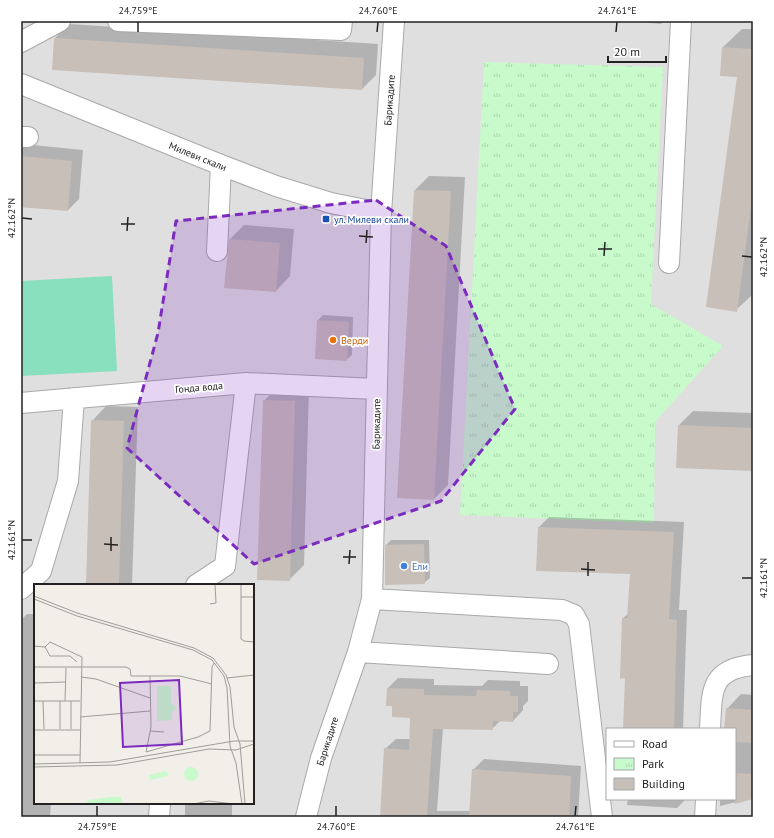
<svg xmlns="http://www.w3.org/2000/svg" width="774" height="838" viewBox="0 0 774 838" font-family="'PT Sans',sans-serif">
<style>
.residential{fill:#e0dfdf;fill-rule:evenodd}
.park{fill:url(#park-tufts)}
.pitch{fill:#88e0be}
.shadow{fill:#0003}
.building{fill:#c7bfb8}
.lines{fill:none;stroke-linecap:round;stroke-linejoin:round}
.minor-casing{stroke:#a9a9a9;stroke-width:22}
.minor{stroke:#fff;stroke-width:20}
.marked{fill:#7b2cbf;fill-opacity:0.2;stroke:#7b2cbf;stroke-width:3;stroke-dasharray:8 5;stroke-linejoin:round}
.ticks{fill:none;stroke:#222;stroke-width:1.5}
.transit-dot{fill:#1a4fb4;stroke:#fff;stroke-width:1.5}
.food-dot{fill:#e8710a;stroke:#fff;stroke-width:1.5}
.shop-dot{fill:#3f7fe0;stroke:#fff;stroke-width:1.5}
.labels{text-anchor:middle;stroke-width:3.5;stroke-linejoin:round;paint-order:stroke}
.street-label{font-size:10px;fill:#222;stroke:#fff}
.transit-label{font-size:10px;fill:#164399;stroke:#fff;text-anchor:start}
.food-label{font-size:10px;fill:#c56008;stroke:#fff;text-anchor:start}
.shop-label{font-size:10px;fill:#366cbe;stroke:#fff;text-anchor:start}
.inset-road{fill:none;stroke:#9f9d99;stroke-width:1}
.view{fill:#7b2cbf;fill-opacity:0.15;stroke:#7b2cbf;stroke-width:2}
.inset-edge{fill:none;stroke:#222;stroke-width:2}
.neatline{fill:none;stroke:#222;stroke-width:1.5}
.ticks-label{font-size:10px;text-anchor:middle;fill:#222}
</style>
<defs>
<pattern id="park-tufts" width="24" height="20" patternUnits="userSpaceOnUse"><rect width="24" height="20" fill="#c8facc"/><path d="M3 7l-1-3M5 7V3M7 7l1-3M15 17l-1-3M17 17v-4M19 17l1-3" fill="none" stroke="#acd6af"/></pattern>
</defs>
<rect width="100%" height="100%" fill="#f2efe9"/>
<!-- residential -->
<path class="residential" d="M 21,21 L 753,21 L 753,817 L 21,817 ZM 35,585 L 253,585 L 253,803 L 35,803 ZM 607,729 L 735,729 L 735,799 L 607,799 Z"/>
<!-- park -->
<path class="park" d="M 484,62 L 663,67 L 651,304 L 723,346 L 655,422 L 654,523 L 460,515 Z"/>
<!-- pitch -->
<path class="pitch" d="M 112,276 L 117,371 L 21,376 L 21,281 Z"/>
<!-- shadow -->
<path class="shadow" d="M 626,21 L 664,21 L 661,24 Z
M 69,24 L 378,44 L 376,75 L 362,89 L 55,38 Z
M 742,29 L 753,29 L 753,294 L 736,310 L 738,76 L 723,47 Z
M 33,145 L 83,150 L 79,199 L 68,210 L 21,207 L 21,148 L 30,148 Z
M 429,176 L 465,177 L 448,485 L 434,499 L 398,497 L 415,190 Z
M 244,225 L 294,229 L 290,276 L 276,291 L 230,239 Z
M 323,315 L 353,317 L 352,355 L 346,360 L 318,320 Z
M 278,386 L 309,387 L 304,565 L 289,580 L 264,401 Z
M 106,406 L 138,407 L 132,585 L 87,585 L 92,421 Z
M 693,411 L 753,413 L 753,470 L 679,425 Z
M 549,517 L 684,522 L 679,610 L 687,610 L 683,729 L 624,729 L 626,677 L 623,618 L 628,614 L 631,573 L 539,527 Z
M 391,540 L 429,540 L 430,578 L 424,583 L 386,545 Z
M 27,614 L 35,614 L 35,803 L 51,803 L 50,817 L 21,817 L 21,620 Z
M 398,678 L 434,679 L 434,685 L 482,686 L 488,680 L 520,681 L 520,686 L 528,686 L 528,701 L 523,706 L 523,710 L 513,721 L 501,720 L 492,729 L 443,728 L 437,811 L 471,811 L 473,770 L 484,759 L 581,766 L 578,817 L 381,817 L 385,749 L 396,739 L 411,739 L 411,717 L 393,705 L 388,688 Z
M 741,694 L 753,695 L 753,798 L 720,806 L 720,799 L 735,799 L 735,729 L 725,729 L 727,709 Z
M 628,799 L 686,799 L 677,808 L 627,805 Z
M 185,803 L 232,803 L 232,817 L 185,817 Z"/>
<!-- building -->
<path class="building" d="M 54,38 L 364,58 L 362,90 L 52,70 Z
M 722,47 L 753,49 L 753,192 L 737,312 L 706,307 L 737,77 L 720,76 Z
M 21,156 L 72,161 L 68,211 L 21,207 Z
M 414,190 L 451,191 L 434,500 L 397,498 Z
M 229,239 L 280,243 L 276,292 L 224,288 Z
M 317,320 L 349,322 L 347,361 L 315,359 Z
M 263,400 L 295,401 L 290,581 L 257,580 Z
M 91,420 L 124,421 L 119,585 L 86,585 Z
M 678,425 L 753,428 L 753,471 L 676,468 Z
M 538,527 L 674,532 L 669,619 L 677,620 L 674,729 L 623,729 L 625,678 L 620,679 L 622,618 L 627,618 L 630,574 L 536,571 Z
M 424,544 L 425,584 L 385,585 L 385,545 Z
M 387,688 L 424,689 L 424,695 L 476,696 L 477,690 L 510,691 L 510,696 L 518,696 L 518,712 L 513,712 L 513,722 L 493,721 L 493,730 L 433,729 L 427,817 L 380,817 L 384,748 L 409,750 L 410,718 L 392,717 L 392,706 L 386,706 Z
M 726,708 L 753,710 L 753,743 L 735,742 L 735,729 L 724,729 Z
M 472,769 L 571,776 L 569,817 L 469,817 Z
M 735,773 L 753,774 L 753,799 L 735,804 Z"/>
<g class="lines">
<!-- minor casing -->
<g class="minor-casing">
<path id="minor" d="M 118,21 L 341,30 L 342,21
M 21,42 L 60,21
M 21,84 L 221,165 L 276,186 L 331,203 L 381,213
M 21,137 L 28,137
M 217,251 L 221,165
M 669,263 L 681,21
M 21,403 L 246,383 L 376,389
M 196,585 L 225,566 L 246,383
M 21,589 L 41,571 L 68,481 L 74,398
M 372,599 L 562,610 L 574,615 L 579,624 L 602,817
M 358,652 L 548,664
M 710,729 C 712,692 709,669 753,665
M 159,817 L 160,803
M 306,817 L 321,758 L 358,652 L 372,599 L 381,213 L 394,21
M 705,817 L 706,799"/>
</g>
<!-- minor -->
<use href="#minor" class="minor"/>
</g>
<!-- marked area -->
<path class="marked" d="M 376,200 L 446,246 L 515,409 L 441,501 L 254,564 L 127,448 L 158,333 L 176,221 Z"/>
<!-- ticks -->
<path class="ticks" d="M 138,32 L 138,22M 377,32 L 378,22M 616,32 L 617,22M 22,218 L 32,219M 121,224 L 135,224M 127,231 L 128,217M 359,236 L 373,237M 366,243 L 367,230M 598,249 L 612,249M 604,256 L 605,242M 742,256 L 752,257M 22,540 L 32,540M 104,544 L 118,545M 111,551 L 111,537M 343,557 L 356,557M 349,564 L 350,550M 581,569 L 595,570M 588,576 L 588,562M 742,578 L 752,578M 97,816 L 97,806M 336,816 L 336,806M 575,816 L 576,806"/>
<!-- markers -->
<rect class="transit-dot" x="322" y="215" width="8" height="8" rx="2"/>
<circle class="food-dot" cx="333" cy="340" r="4"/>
<circle class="shop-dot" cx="404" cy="566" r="4"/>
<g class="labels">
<!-- street labels -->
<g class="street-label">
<text transform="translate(389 100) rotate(-86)" y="4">Барикадите</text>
<text transform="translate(198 156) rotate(22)" y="4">Милеви скали</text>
<text transform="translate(199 387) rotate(-5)" y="4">Гонда вода</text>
<text transform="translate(376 424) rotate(-89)" y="4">Барикадите</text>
<text transform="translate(327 741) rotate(-72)" y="4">Барикадите</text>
</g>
<!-- transit labels -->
<g class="transit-label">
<text x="334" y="223">ул. Милеви скали</text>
</g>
<!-- food labels -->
<g class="food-label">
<text x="341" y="344">Верди</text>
</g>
<!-- shop labels -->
<g class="shop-label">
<text x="412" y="570">Ели</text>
</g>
</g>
<!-- overview -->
<g transform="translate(34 584)">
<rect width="220" height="220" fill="#f2efe9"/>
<path d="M 123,102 L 137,102 L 137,120 L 142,123 L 138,129 L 138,136 L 123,137 ZM150 190a7 7 0 1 1 14 0a7 7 0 1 1-14 0ZM 133,187 L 134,192 L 116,196 L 115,191 ZM 76,213 L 87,213 L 88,220 L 51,220 L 55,216 Z" fill="#c8facc"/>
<path class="inset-road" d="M 207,0 L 207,55 L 210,57 L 220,58M 0,12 L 43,29 L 160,64 L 179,74 L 192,91 L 196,103 L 200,143 L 206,160 L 211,220M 207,13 L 220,13M 0,15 L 43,32 L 159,66 L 178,76 L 190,92 L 193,104 L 196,162 L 202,179 L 208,220M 176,20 L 182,19 L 181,0M 0,62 L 11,63 L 16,72 L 36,72 L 43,78M 11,63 L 16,58 L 48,73 L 46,179M 0,83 L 92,83 L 96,85 L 97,92 L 146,92 L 178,100M 47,93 L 62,95 L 116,114M 193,94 L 220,91M 0,99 L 32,98M 0,117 L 46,117M 9,117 L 10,145M 26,117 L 26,145M 31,117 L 32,84M 37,117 L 37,145M 46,133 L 116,127M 0,146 L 46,146M 116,147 L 130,148M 112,168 L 164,153 L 176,147 L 178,83 L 180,79M 112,168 L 117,143 L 116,92M 0,171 L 46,171M 0,180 L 76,178 L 200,157 L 220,157M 0,183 L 83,181 L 175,165 L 202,166 L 220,160M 159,220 L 175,217 L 200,220"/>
<path class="view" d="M 145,96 L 148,160 L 89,163 L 86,99 Z"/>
<rect width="220" height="220" class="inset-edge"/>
</g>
<!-- border -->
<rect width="774" height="838" fill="none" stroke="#ffffff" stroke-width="44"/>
<!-- legend -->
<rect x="606" y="728" width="130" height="72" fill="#ffffff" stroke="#a7a7a7"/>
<rect x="614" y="741" width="20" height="6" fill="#ffffff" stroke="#a7a7a7"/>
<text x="642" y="748" font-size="12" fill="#222222">Road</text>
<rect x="614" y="758" width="20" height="12" fill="url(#park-tufts)" stroke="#a7a7a7"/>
<text x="642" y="768" font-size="12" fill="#222222">Park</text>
<rect x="614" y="778" width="20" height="12" fill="#c7bfb8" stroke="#a7a7a7"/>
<text x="642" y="788" font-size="12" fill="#222222">Building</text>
<!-- scale -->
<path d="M608 56v6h58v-6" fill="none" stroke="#222222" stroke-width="2"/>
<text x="614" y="56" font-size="12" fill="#222222" stroke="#ffffff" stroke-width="3" paint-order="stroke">20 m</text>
<rect x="22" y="22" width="730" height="794" class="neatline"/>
<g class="ticks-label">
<text x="138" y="14">24.759°E</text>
<text x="378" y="14">24.760°E</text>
<text x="617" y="14">24.761°E</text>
<text transform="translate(11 218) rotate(-90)" y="4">42.162°N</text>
<text transform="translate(763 257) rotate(-90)" y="4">42.162°N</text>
<text transform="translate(11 540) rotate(-90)" y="4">42.161°N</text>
<text transform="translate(763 578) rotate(-90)" y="4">42.161°N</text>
<text x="97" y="830">24.759°E</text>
<text x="336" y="830">24.760°E</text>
<text x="575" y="830">24.761°E</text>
</g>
</svg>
